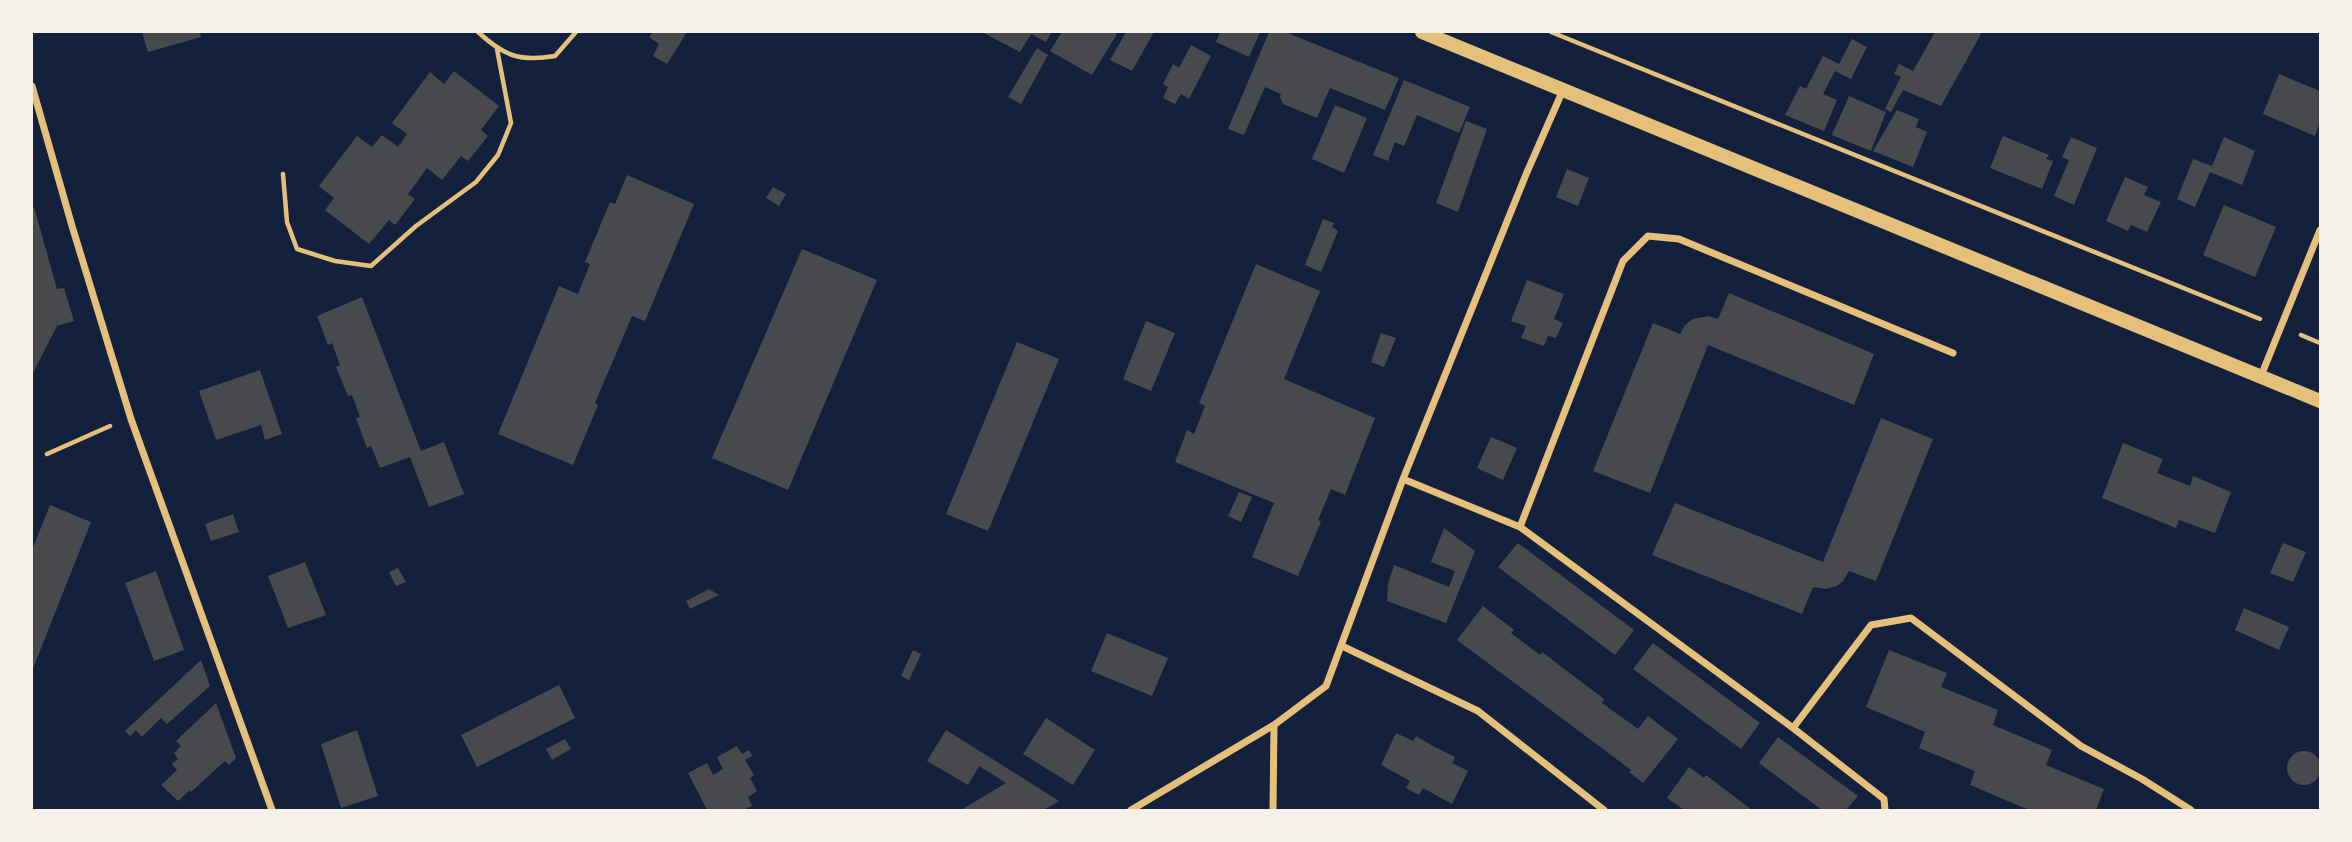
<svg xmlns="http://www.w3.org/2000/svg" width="2352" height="842" viewBox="0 0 2352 842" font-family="'Noto Sans',sans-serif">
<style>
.building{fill:#48494c}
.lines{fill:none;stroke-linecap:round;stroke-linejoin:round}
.path{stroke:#e5c07b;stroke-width:4.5}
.minor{stroke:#e5c07b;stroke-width:7}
.secondary{stroke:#e5c07b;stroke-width:14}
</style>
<rect width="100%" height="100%" fill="#14213d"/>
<!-- building -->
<path class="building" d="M 142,32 L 200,32 L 201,37 L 148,52 Z
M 653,32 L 687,32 L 667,64 L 653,56 L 659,44 L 649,37 Z
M 982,32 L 1052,32 L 1046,42 L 1031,34 L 1020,52 Z
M 1062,32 L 1112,32 L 1117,34 L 1092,75 L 1050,51 Z
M 1126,32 L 1154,32 L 1132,71 L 1110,60 Z
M 1220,32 L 1260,32 L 1249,57 L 1216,42 Z
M 1269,32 L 1285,32 L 1399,78 L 1385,110 L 1330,88 L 1317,118 L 1283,104 L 1280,97 L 1281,94 L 1265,87 L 1244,135 L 1228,129 Z
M 1935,32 L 1982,32 L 1941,106 L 1903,90 L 1891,112 L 1885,109 L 1901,77 L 1894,74 L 1899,64 L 1913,71 Z
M 1852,39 L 1867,47 L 1851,79 L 1835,71 L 1823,94 L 1837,100 L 1824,131 L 1785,115 L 1800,86 L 1806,89 L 1823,56 L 1839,64 Z
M 1191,45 L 1211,56 L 1189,99 L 1181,94 L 1175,104 L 1163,98 L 1168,87 L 1163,84 L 1173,64 L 1179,68 Z
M 1037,48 L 1048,55 L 1021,104 L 1008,97 Z
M 454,71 L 499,106 L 481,130 L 488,136 L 468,161 L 461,156 L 442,180 L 427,168 L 408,194 L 415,199 L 395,225 L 389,220 L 369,244 L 325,210 L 334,198 L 319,186 L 357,136 L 372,147 L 382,135 L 398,147 L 407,134 L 392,123 L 430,72 L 444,84 Z
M 2279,74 L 2320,91 L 2320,123 L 2315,136 L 2263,114 Z
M 1404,80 L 1470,107 L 1459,133 L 1417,115 L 1404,146 L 1395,142 L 1388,161 L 1373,155 Z
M 1849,96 L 1886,112 L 1871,151 L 1832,135 Z
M 1335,105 L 1367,118 L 1344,173 L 1312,159 Z
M 1897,110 L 1919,119 L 1916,127 L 1927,132 L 1913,167 L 1873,151 Z
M 1466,121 L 1487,129 L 1458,212 L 1436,203 Z
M 2003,136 L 2049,155 L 2046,159 L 2053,161 L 2042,189 L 1990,168 Z
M 2071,137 L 2097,148 L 2074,205 L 2054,196 L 2069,160 L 2062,157 Z
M 2224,137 L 2255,151 L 2242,185 L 2210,172 L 2195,207 L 2177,199 L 2193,159 L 2212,166 Z
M 1567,169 L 1589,178 L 1578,206 L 1556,197 Z
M 627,175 L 694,204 L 645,321 L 632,316 L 595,403 L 598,405 L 573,465 L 498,434 L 559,286 L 578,294 L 590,264 L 585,262 L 610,202 L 615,204 Z
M 2125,177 L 2148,187 L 2144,195 L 2161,202 L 2147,232 L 2131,225 L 2128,231 L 2106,221 Z
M 773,187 L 786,194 L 779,206 L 766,198 Z
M 2224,205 L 2276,227 L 2255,277 L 2203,255 Z
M 34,207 L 57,289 L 64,288 L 74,321 L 57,326 L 32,375 L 32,208 Z
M 1323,219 L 1334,223 L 1332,227 L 1338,231 L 1321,272 L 1305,265 Z
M 802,249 L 877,280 L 788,490 L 712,458 Z
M 1256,264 L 1320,291 L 1284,379 L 1375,418 L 1345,495 L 1331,489 L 1318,520 L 1321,522 L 1298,576 L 1252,557 L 1274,503 L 1175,462 L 1187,430 L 1194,434 L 1205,406 L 1199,403 Z
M 1527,280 L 1564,294 L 1554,319 L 1563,323 L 1556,338 L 1548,336 L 1544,346 L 1521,338 L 1526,326 L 1511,321 Z
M 1729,293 L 1874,354 L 1854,405 L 1708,345 L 1650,493 L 1593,471 L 1653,323 L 1680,334 L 1685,325 L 1693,319 L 1708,316 L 1718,319 Z
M 362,297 L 421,451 L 444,442 L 464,494 L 429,507 L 410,457 L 380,468 L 371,446 L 367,448 L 356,418 L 360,417 L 352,395 L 348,396 L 336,367 L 340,365 L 332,343 L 328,345 L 317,316 Z
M 1146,321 L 1175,333 L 1151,391 L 1123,379 Z
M 1381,333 L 1396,338 L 1384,367 L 1371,362 Z
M 1017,342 L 1059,359 L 988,531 L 946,514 Z
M 260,370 L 282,434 L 265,440 L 261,425 L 216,440 L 199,391 Z
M 1881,418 L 1933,439 L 1876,581 L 1849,571 L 1843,581 L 1837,586 L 1826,589 L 1813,587 L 1802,614 L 1652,555 L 1675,503 L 1823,562 Z
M 1491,437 L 1517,448 L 1503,480 L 1477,468 Z
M 2123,443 L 2163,459 L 2157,473 L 2190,486 L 2193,476 L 2231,492 L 2215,533 L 2179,520 L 2176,528 L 2102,498 Z
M 1239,492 L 1252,497 L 1241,522 L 1228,516 Z
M 50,505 L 91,522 L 32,671 L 32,550 Z
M 233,514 L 239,532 L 211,541 L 205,524 Z
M 1444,528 L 1475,551 L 1446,623 L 1387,601 L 1388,584 L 1394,565 L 1449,587 L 1455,571 L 1431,562 Z
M 1518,543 L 1634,630 L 1615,655 L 1498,567 Z
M 2283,543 L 2306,552 L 2293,582 L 2270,573 Z
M 305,562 L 326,615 L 288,628 L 268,576 Z
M 398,568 L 406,582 L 396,586 L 389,572 Z
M 156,571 L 184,650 L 154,661 L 125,583 Z
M 709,589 L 719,595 L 690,609 L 686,601 Z
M 1483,606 L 1514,630 L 1511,633 L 1540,655 L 1542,652 L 1604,699 L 1602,703 L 1638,729 L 1648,716 L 1678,739 L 1643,783 L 1629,772 L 1631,770 L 1457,640 Z
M 2244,608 L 2289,627 L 2279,650 L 2235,630 Z
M 1107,633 L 1168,658 L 1152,696 L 1091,671 Z
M 1653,643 L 1760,723 L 1741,749 L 1633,669 Z
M 913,650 L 921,654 L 909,680 L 901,676 Z
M 1889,650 L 1947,673 L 1941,687 L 1998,710 L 1993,725 L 2052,750 L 2046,765 L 2104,789 L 2096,810 L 2029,810 L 1970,785 L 1975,771 L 1919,748 L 1925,732 L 1866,707 Z
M 201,660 L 210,686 L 167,724 L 161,718 L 142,737 L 136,730 L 130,736 L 125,731 Z
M 559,685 L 575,718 L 477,767 L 461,735 Z
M 216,703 L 236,758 L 229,765 L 225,761 L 191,792 L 190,790 L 178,801 L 161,785 L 177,770 L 172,764 L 178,759 L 174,753 L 181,746 L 176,741 Z
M 1046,718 L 1095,750 L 1073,785 L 1023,754 Z
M 357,730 L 378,796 L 341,808 L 321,744 Z
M 946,730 L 1018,775 L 1059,801 L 1044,810 L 961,810 L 1006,783 L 979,766 L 968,785 L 927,761 Z
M 1396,733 L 1413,741 L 1416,736 L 1435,747 L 1455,757 L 1452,763 L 1468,771 L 1452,804 L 1423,788 L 1419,795 L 1406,788 L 1410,781 L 1381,765 Z
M 1778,737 L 1858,796 L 1846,810 L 1822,810 L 1759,763 Z
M 565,739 L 571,749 L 552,760 L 546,749 Z
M 737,746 L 742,754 L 749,750 L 752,756 L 745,760 L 754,775 L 750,778 L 757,791 L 748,797 L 752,806 L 743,810 L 707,810 L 688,773 L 707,763 L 713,775 L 723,769 L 717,757 Z
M2287 768a17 17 0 1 1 34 0a17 17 0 1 1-34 0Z
M 1689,767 L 1704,778 L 1706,775 L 1752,810 L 1684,810 L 1667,798 Z"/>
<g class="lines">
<!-- path -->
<path class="path" d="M 478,32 C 504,56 520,62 555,56 L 576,32
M 1551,32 L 2260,319
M 283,174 L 287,222 L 297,249 L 335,261 L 371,266 L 416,226 L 476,182 L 498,155 L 511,123 L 497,49
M 2301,335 L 2320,343
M 47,454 L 110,426"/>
<!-- minor -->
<path class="minor" d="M 32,86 L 72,226 L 131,419 L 272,810
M 2261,376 L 2320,230
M 1403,479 L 1520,527 L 1793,728 L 1871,625 L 1911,618 L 2081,746 L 2142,779 L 2191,810
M 1520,527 L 1623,261 L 1648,236 L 1679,239 L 1953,353
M 1342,646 L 1478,711 L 1604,810
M 1793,728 L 1884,799 L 1885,810
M 1131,810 L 1274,725 L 1326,686 L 1403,479 L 1527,172 L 1563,90
M 1273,810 L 1274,725"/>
<!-- secondary -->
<path class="secondary" d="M 1422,32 L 2320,401"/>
</g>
<!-- border -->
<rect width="2352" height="842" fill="none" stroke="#f6f1e7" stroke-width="66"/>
</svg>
